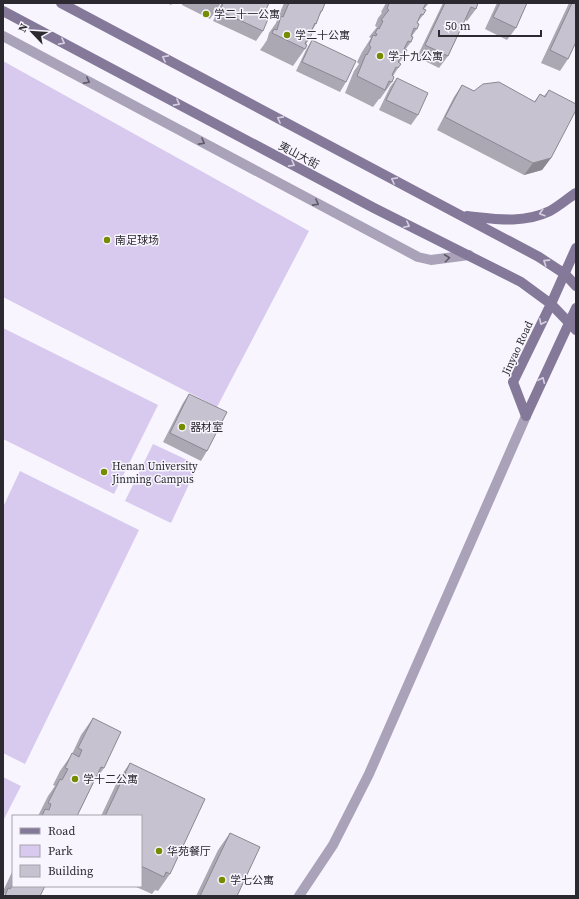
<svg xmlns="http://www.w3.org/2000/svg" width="579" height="899" viewBox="0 0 579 899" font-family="'Source Serif 4','Noto Sans SC',serif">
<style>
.green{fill:#d7caee}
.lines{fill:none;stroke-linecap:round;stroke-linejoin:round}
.street{stroke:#aaa2b9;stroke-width:10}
.secondary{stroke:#85799a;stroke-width:10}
.wall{fill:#aba7b3}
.shaded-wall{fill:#8b8892}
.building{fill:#c7c2d0;stroke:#8b8892}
.oneway{stroke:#d6d0e0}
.oneway2{stroke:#5e5a67}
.poi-dot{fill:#738c00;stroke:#f8f5fe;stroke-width:1.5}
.labels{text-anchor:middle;stroke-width:3;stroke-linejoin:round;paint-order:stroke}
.poi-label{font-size:11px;fill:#2c2a30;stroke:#f8f5fe;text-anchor:start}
.street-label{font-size:11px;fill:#2c2a30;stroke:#f8f5fe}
</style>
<rect width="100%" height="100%" fill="#f8f5fe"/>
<!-- green -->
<path class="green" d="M 3,61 L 309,231 L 217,407 L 3,297 Z
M 3,328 L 158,405 L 114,494 L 3,439 Z
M 153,444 L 198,465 L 171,523 L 125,501 Z
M 20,471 L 139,530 L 25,764 L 3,753 L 3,507 Z
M 3,777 L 21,786 L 3,821 Z"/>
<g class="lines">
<!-- street -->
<path class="street" d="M 3,36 L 418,257 L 431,260 L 469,255
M 299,896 L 333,845 L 369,774 L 526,416"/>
<!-- secondary -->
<path class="secondary" d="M 61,3 L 539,257 L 565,274 L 576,286
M 3,11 L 374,208 L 521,282 L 551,304 L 576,330
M 467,216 C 495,219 523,224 550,211 C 559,206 567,199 576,193
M 526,416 L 513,382 L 551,304 L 576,248
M 526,416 L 576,308"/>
</g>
<!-- wall -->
<path class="wall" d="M 167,3 L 173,3 L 171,5 Z
M 182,3 L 221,3 L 210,19 L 182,5 Z
M 222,3 L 268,3 L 263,16 L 263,31 L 256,41 L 213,21 L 219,8 Z
M 284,3 L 325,3 L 322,11 L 319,16 L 316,24 L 311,32 L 310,38 L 306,44 L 305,49 L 293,66 L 260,50 L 263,46 L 267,40 L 269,33 L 276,23 L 277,20 L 276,19 L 282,8 Z
M 386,3 L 429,3 L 424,9 L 423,15 L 417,23 L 417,29 L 412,36 L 411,42 L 405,50 L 404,56 L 399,63 L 398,68 L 393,76 L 392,82 L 380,99 L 379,99 L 373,107 L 345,93 L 354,71 L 359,64 L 357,62 L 362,52 L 371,38 L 369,37 L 377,27 L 375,26 L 378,18 L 382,13 L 381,12 Z
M 443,3 L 478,3 L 476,9 L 467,21 L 465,20 L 448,56 L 439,68 L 417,57 Z
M 497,3 L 527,3 L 516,28 L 507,40 L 485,29 Z
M 569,3 L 576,3 L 568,59 L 560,71 L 541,63 Z
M 312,40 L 346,82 L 340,92 L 296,71 L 306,50 Z
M 397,78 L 418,115 L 411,125 L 379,110 L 390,87 Z
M 462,85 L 474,91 L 534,102 L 540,94 L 544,96 L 549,90 L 551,158 L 542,170 L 524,175 L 437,130 L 454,97 Z
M 189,394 L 207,451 L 201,461 L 163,442 L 183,403 Z
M 93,718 L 104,768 L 92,785 L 77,816 L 38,816 L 48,796 L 55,786 L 53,785 L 60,771 L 72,754 L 81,735 Z
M 130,763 L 170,874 L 158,891 L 155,890 L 152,894 L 134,886 L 141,886 L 141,816 L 101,816 L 118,780 Z
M 230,833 L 237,896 L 196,896 L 218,850 Z
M 13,870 L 13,886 L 40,896 L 3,896 L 5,894 L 3,893 L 3,891 Z"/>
<!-- shaded-wall -->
<path class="shaded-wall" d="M 551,158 L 542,170 L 524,175 L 533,163 Z"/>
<!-- building -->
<path class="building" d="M 223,3 L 269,3 L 263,16 L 268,19 L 263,31 L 220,11 Z
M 289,3 L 325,3 L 322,11 L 321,11 L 316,24 L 315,23 L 311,32 L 312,33 L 310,38 L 308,37 L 305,44 L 307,45 L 305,49 L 272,33 L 274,29 L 277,30 L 281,16 L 283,17 Z
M 389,3 L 426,3 L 423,9 L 426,10 L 423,15 L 421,14 L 417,23 L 419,24 L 417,29 L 414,28 L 411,36 L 413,37 L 411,42 L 408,41 L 404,49 L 407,50 L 404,56 L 402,55 L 398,62 L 401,64 L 398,68 L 396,67 L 392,75 L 394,77 L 392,82 L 389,81 L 385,90 L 357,76 L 366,54 L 367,55 L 371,47 L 369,45 L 373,35 L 376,36 L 377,34 L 375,33 L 378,28 L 379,29 L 383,21 L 381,20 L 389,10 L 387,9 Z
M 445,3 L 478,3 L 476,9 L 471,7 L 448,56 L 425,45 Z
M 500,3 L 527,3 L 516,28 L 493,17 Z
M 572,3 L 576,3 L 576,42 L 568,59 L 550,50 Z
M 312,40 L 356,61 L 346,82 L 302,62 Z
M 397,78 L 428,93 L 418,115 L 386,100 Z
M 499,82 L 535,102 L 540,94 L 545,97 L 549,90 L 576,104 L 576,110 L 551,158 L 533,163 L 445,117 L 462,85 L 474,91 L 483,84 Z
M 189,394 L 227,412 L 207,451 L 170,433 Z
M 93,718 L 121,732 L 104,768 L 101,767 L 77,816 L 42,816 L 45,809 L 49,810 L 51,804 L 48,803 L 60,779 L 62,780 L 68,769 L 65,768 L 72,753 L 79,757 L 82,750 L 78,748 Z
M 130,763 L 205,799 L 170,874 L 166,872 L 164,877 L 141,866 L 141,816 L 105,816 Z
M 230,833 L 260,847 L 237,896 L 200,896 Z
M 13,884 L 13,886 L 45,886 L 40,896 L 5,896 L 8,888 L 10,889 Z"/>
<!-- one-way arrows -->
<defs><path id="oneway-chevron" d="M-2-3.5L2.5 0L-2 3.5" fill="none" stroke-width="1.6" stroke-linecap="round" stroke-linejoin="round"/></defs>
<g class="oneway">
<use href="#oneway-chevron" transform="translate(62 42) rotate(28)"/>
<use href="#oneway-chevron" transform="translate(165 58) rotate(-152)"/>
<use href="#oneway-chevron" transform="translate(177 103) rotate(28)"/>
<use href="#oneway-chevron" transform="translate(280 119) rotate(-152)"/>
<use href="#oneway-chevron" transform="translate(292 164) rotate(28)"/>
<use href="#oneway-chevron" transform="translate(394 180) rotate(-152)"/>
<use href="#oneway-chevron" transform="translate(542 213) rotate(163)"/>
<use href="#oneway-chevron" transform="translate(407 225) rotate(27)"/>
<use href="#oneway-chevron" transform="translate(546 262) rotate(-147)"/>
<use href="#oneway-chevron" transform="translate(542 322) rotate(116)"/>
<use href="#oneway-chevron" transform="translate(542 380) rotate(-65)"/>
</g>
<g class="oneway2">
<use href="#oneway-chevron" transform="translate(87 81) rotate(28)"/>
<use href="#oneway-chevron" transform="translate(202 142) rotate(28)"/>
<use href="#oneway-chevron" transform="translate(316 203) rotate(28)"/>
<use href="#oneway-chevron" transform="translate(447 258) rotate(-7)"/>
</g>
<!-- markers -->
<g class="poi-dot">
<circle cx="206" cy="14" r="4"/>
<circle cx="287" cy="35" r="4"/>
<circle cx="380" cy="56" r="4"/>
<circle cx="107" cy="240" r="4"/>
<circle cx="182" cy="427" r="4"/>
<circle cx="104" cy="472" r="4"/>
<circle cx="75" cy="779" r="4"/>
<circle cx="159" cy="851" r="4"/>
<circle cx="222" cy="880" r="4"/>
</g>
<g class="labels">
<!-- poi labels -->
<g class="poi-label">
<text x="214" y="18">学二十一公寓</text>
<text x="295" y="39">学二十公寓</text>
<text x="388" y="60">学十九公寓</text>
<text x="115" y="244">南足球场</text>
<text x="190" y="431">器材室</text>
<text x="112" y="470">Henan University<tspan x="112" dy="13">Jinming Campus</tspan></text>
<text x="83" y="783">学十二公寓</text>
<text x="167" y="855">华苑餐厅</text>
<text x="230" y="884">学七公寓</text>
</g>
<!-- street labels -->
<g class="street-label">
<text transform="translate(299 155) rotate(28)" y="4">夷山大街</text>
<text transform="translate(517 348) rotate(-65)" y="4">Jinyao Road</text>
</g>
</g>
<!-- border -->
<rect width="579" height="899" fill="none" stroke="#2c2a30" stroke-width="8"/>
<!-- legend -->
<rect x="12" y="815" width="130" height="72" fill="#f8f5fe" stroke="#a6a4ac"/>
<rect x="20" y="828" width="20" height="6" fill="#85799a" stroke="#a6a4ac"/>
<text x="48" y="835" font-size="12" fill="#2c2a30">Road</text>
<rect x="20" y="845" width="20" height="12" fill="#d7caee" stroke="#a6a4ac"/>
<text x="48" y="855" font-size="12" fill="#2c2a30">Park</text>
<rect x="20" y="865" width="20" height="12" fill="#c7c2d0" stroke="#a6a4ac"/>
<text x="48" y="875" font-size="12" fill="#2c2a30">Building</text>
<!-- north arrow -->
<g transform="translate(32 32) rotate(295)" stroke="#f8f5fe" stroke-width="3" paint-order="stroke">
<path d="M0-3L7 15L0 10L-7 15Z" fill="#2c2a30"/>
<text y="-6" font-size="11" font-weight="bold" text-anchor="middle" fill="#2c2a30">N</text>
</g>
<!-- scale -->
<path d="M439 30v6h102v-6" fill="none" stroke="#2c2a30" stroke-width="2"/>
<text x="445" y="30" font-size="12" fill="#2c2a30" stroke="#f8f5fe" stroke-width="3" paint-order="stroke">50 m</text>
</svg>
